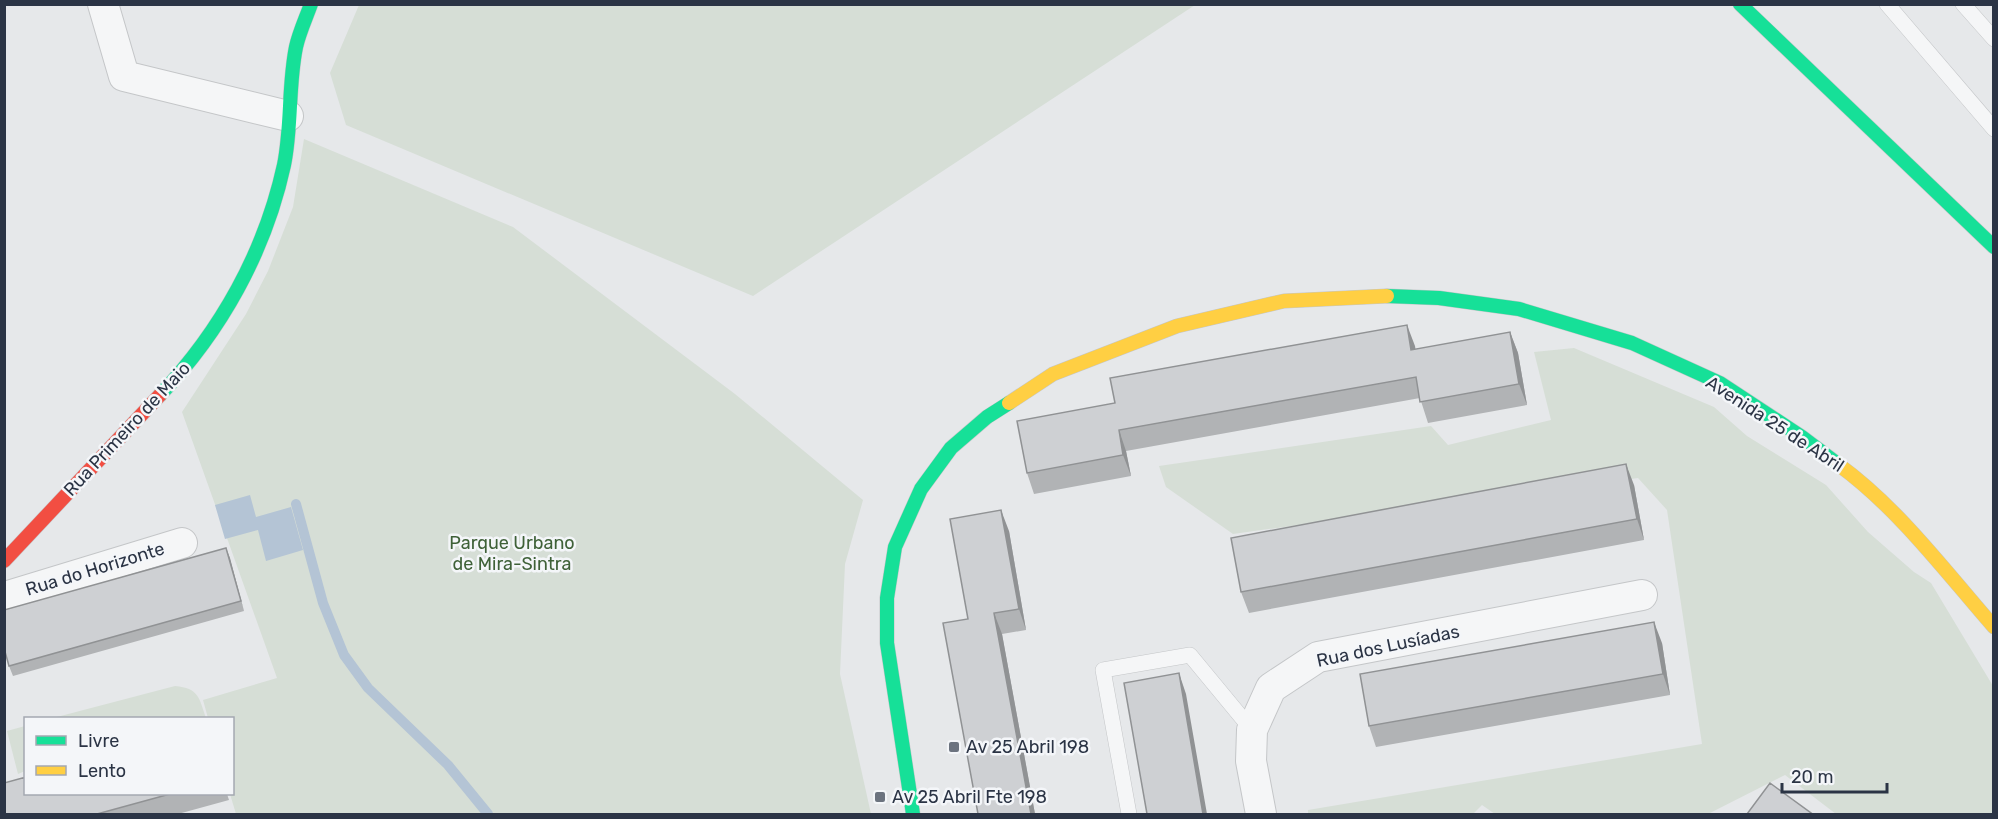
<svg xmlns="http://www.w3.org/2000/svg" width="1998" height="819" viewBox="0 0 1998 819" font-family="Rubik,sans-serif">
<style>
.green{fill:#d6ded6}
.water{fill:#b4c4d5}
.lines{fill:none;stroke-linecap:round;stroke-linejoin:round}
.stream{stroke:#b4c4d5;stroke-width:10}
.lane-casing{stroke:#c4c6c8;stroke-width:16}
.street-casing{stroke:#c4c6c8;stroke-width:32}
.fast-casing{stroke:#c4c6c8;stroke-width:15}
.slow-casing{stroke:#c4c6c8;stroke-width:15}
.jam-casing{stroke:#c4c6c8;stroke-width:15}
.lane{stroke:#f5f6f7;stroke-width:15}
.street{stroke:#f5f6f7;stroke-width:30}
.fast{stroke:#16e098;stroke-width:14}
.slow{stroke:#ffcf43;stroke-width:14}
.jam{stroke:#f24e42;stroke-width:14}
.wall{fill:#b1b3b5}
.shaded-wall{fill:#909294}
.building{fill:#ced0d3;stroke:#909294;stroke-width:1.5}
.poi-dot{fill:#6c737f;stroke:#f4f6f9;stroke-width:2}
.labels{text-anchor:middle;stroke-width:5;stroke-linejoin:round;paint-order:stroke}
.street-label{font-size:18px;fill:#2b3445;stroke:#f4f6f9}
.park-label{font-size:18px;fill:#3f6138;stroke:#f4f6f9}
.poi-label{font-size:18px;fill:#2b3445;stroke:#f4f6f9;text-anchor:start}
</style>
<rect width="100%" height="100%" fill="#e6e8ea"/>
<!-- green -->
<path class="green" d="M 359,5 L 359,4 L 1195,5 L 753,296 L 346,125 L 330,73 Z
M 304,139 L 513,227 L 735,394 L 863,500 L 845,564 L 840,674 L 871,814 L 236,814 L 230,794 L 232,794 L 232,718 L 208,718 L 203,700 L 277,678 L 182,412 L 246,314 L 268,271 L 293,207 Z
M 1574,348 L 1714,407 L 1747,436 L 1826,485 L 1868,532 L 1914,572 L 1931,583 L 1993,686 L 1993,814 L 1836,814 L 1785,775 L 1708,814 L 1495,814 L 1482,805 L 1473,814 L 1308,814 L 1308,810 L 1702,744 L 1667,510 L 1638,478 L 1233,534 L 1166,487 L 1159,466 L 1431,426 L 1448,445 L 1551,420 L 1534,352 Z
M 175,686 C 199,688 199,698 206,718 L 53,718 Z
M 25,726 L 25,771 L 18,774 L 7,731 Z"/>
<!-- water -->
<path class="water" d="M 250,495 L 256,517 L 291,507 L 303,550 L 266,561 L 258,530 L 225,539 L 215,505 Z"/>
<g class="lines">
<!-- stream -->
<path class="stream" d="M 296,504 L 323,603 L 344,655 L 368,688 L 448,765 L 488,814"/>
<!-- lane casing -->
<g class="lane-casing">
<path id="lane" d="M 1887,4 L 1994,129
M 1963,4 L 1994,39
M 1129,814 L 1103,670 L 1190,655 L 1252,730"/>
</g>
<!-- street casing -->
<g class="street-casing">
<path id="street" d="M 103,4 L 124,76 L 288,116
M 8,596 L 182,543
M 1261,814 L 1251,761 L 1252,730 L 1271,688 L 1318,657 L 1642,595"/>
</g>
<!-- fast casing -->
<g class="fast-casing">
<path id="fast" d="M 1740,4 L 1994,247
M 1387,296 L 1439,298 L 1519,309 L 1632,343 L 1720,383 L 1802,437 L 1839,465
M 160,395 C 221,331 265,252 284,165 C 292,126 288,86 296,47 C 299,33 306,18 311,4
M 913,814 L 887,643 L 887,598 L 895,547 L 921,489 L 951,448 L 987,417 L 1009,403"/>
</g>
<!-- slow casing -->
<g class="slow-casing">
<path id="slow" d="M 1009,403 L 1053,374 L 1177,326 L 1284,301 L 1387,296
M 1839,465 C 1899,509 1945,571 1994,627"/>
</g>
<!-- jam casing -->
<g class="jam-casing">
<path id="jam" d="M 4,561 L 160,395"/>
</g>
<!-- lane -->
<use href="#lane" class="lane"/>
<!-- street -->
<use href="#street" class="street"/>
<!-- fast -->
<use href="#fast" class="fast"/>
<!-- slow -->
<use href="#slow" class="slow"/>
<!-- jam -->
<use href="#jam" class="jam"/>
</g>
<!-- wall -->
<path class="wall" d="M 1510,332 L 1518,353 L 1527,405 L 1428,423 L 1420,398 L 1126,451 L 1131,476 L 1034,494 L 1027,473 L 1115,403 L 1415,346 L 1415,350 Z
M 1634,485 L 1644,540 L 1249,613 L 1241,592 Z
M 1009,531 L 1026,630 L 1002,634 L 1035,814 L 978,814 L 968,619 Z
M 226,548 L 244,611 L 13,676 L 9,666 Z
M 1662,643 L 1670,695 L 1376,747 L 1369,726 Z
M 26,794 L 227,794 L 229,800 L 178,814 L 4,814 Z"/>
<!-- shaded-wall -->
<path class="shaded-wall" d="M 1407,325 L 1415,346 L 1419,371 L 1411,350 Z
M 1510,332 L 1518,353 L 1527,405 L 1519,384 Z
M 1119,430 L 1126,451 L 1131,476 L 1123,455 Z
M 1626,464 L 1634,485 L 1644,540 L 1637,519 Z
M 1001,510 L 1009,531 L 1026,630 L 1019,609 Z
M 226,548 L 230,558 L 244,611 L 241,601 Z
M 994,613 L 1002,634 L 1035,814 L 1031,814 Z
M 1654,622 L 1662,643 L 1670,695 L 1663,674 Z
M 1179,673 L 1186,694 L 1207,814 L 1203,814 Z"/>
<!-- building -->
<path class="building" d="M 1407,325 L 1411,350 L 1510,332 L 1519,384 L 1420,402 L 1416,377 L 1119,430 L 1123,455 L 1027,473 L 1017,421 L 1115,403 L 1110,378 Z
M 1626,464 L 1637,519 L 1241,592 L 1231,538 Z
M 1001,510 L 1019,609 L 994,613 L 1031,814 L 978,814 L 943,623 L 968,619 L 950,519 Z
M 226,548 L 241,601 L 9,666 L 4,648 L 4,610 Z
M 1654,622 L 1663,674 L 1369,726 L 1360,674 Z
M 1179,673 L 1203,814 L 1147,814 L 1124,683 Z
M 26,777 L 26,794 L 170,794 L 97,814 L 4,814 L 4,783 Z
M 1770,783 L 1811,813 L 1809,814 L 1747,814 Z"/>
<!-- markers -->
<g class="poi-dot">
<rect x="948" y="741" width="12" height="12" rx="3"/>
<rect x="874" y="791" width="12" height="12" rx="3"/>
</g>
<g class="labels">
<!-- street labels -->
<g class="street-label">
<text transform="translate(1775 424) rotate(33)" y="6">Avenida 25 de Abril</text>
<text transform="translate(127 429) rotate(-47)" y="6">Rua Primeiro de Maio</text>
<text transform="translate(95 569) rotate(-17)" y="6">Rua do Horizonte</text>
<text transform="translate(1388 646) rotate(-12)" y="6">Rua dos Lusíadas</text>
</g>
<!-- park labels -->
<g class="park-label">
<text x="512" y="549">Parque Urbano<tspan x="512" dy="21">de Mira-Sintra</tspan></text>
</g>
<!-- poi labels -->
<g class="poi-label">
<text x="966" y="753">Av 25 Abril 198</text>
<text x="892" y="803">Av 25 Abril Fte 198</text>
</g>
</g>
<!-- border -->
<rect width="1998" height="819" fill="none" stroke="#2b3445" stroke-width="12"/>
<!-- legend -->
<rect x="24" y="717" width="210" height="78" fill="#f4f6f9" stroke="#a4a8b1" stroke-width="1.5"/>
<rect x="36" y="736" width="30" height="9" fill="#16e098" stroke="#a4a8b1" stroke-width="1.5"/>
<text x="78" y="747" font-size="18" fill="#2b3445">Livre</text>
<rect x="36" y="766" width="30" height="9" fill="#ffcf43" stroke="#a4a8b1" stroke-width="1.5"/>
<text x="78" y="777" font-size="18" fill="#2b3445">Lento</text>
<!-- scale -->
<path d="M1782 783v9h105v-9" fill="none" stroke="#2b3445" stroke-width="3"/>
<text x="1791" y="783" font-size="18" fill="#2b3445" stroke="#f4f6f9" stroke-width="4.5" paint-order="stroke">20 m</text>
</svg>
